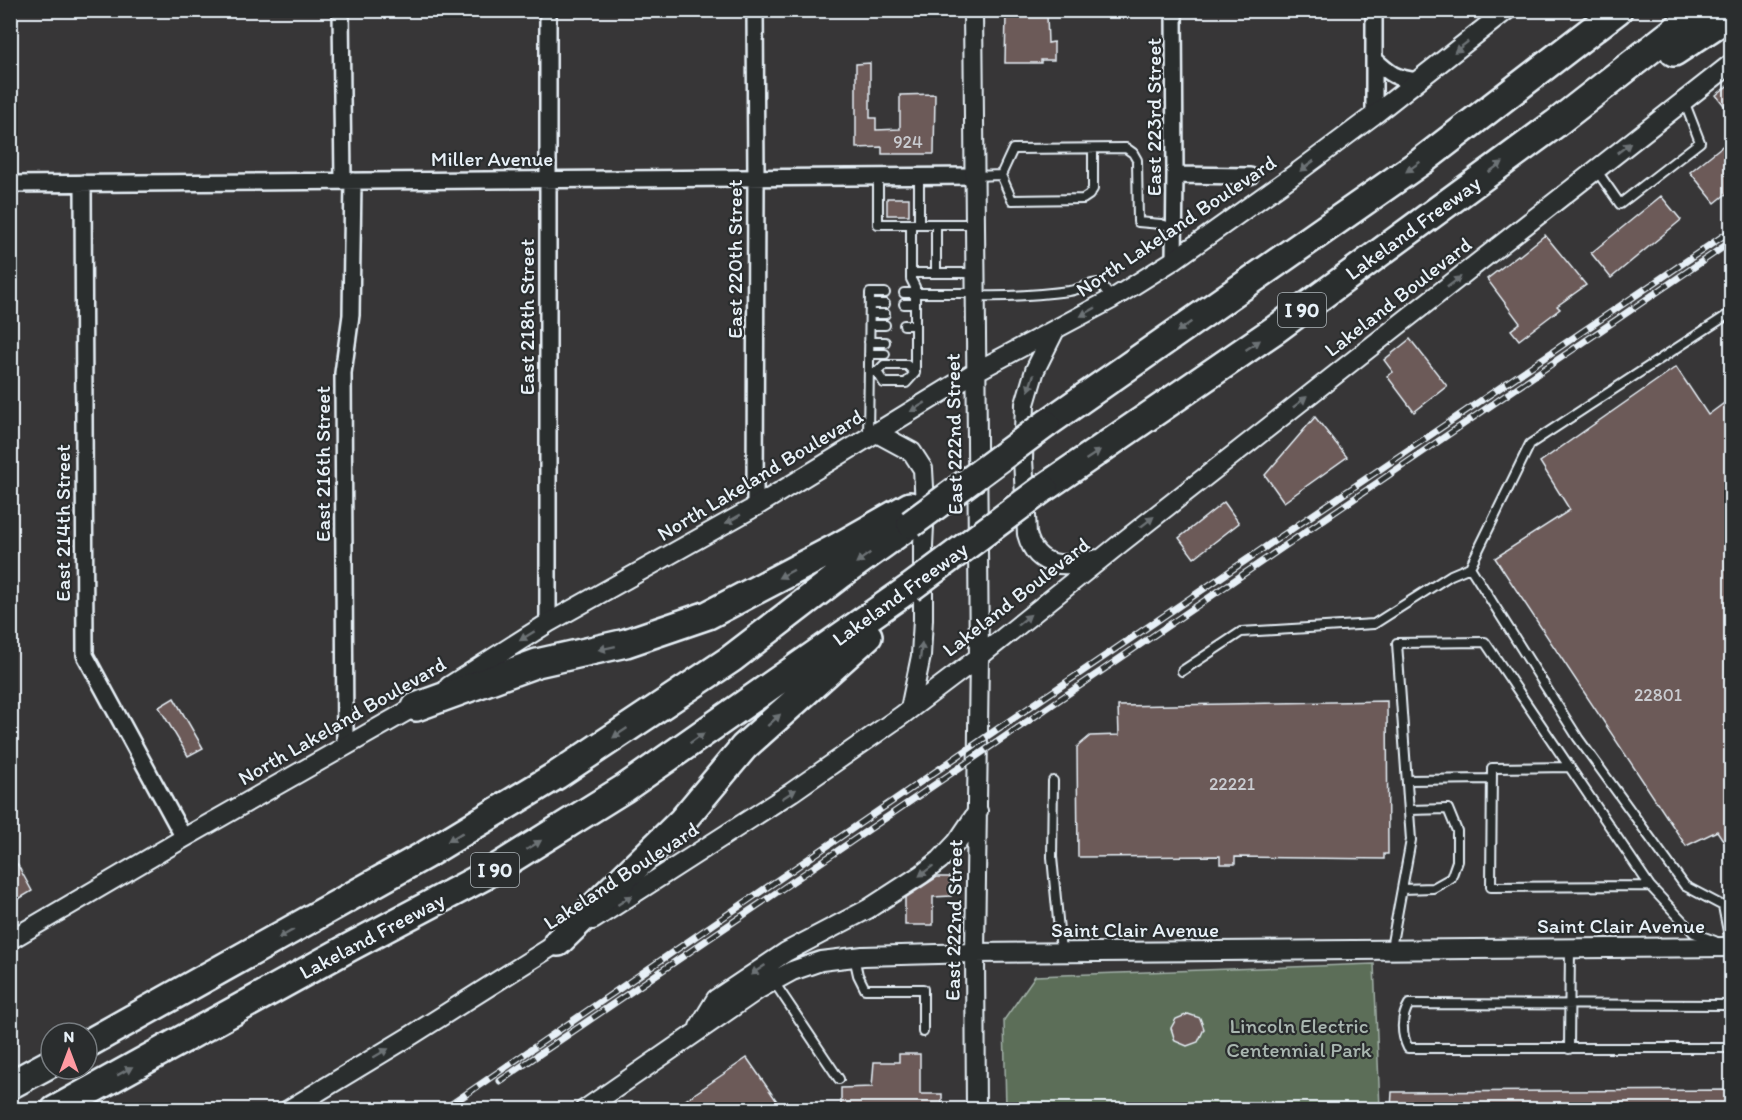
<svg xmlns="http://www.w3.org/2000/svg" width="1742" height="1120" viewBox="0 0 1742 1120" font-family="Itim,sans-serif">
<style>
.green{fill:#5b6e58;stroke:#a2b0a8;stroke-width:1.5}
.building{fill:#6c5a59;stroke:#e8f1f8;stroke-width:1.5}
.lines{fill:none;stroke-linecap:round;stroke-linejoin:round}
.service-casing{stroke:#e8f1f8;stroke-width:12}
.minor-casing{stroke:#e8f1f8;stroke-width:20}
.tertiary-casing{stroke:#e8f1f8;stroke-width:22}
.motorway-casing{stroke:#e8f1f8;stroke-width:32}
.service{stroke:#2a2d2e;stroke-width:8}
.minor{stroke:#2a2d2e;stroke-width:15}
.tertiary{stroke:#2a2d2e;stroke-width:18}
.motorway{stroke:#2a2d2e;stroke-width:27}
.rail-casing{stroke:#e8f1f8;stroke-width:7}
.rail{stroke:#2a2d2e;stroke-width:4.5;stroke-dasharray:14;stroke-linecap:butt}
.motorway-bridge-casing{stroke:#e8f1f8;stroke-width:32;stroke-linecap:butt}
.motorway-bridge{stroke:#2a2d2e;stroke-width:27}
.oneway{fill:#6c7275}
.labels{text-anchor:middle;stroke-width:4.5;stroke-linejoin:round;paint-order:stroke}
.number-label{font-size:18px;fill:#c9cbd0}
.shield{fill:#2a2d2e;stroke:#afb6bb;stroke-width:1.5}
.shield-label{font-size:20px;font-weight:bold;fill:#e8f1f8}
.street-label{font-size:21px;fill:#e8f1f8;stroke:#2a2d2e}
.park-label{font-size:21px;fill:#a9b6b0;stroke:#2a2d2e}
</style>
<rect width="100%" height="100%" fill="#373637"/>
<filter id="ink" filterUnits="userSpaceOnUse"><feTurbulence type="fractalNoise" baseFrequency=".0167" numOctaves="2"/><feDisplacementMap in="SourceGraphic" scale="12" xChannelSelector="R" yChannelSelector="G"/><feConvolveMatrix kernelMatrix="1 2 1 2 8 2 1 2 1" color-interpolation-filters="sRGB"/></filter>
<g filter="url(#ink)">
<!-- green -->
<path class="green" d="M 1374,964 L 1380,1109 L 1006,1109 L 1004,1020 L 1035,976 Z"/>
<!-- building -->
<path class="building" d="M 1006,15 L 1047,15 L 1048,43 L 1054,42 L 1054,60 L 1041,60 L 1041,63 L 1005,63 Z
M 870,63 L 870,118 L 876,118 L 876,130 L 900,129 L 900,95 L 935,94 L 934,154 L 882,154 L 882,147 L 856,148 L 856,64 Z
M 1731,83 L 1731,114 L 1716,95 Z
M 1731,139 L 1731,190 L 1715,203 L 1690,172 Z
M 1661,196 L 1681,220 L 1611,278 L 1591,253 Z
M 887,198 L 909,198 L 909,215 L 887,215 Z
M 1545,235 L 1586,285 L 1557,306 L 1560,309 L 1519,340 L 1511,330 L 1520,323 L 1487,279 L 1518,255 L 1519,256 Z
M 1410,339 L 1447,386 L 1414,412 L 1387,376 L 1393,372 L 1384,360 Z
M 1676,367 L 1708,415 L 1731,398 L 1731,852 L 1717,831 L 1686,846 L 1495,558 L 1570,510 L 1540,462 Z
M 1315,417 L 1347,457 L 1284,502 L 1265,475 Z
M 1224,502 L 1239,523 L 1194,558 L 1179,538 Z
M 174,698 L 203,748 L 188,756 L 159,707 Z
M 1387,701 L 1388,854 L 1384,854 L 1384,859 L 1235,857 L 1235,864 L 1220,864 L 1220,856 L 1078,857 L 1077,747 L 1090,736 L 1119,735 L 1118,706 Z
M 10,851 L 32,891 L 17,900 L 10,887 Z
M 937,877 L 950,877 L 951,896 L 933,897 L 933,925 L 905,925 L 905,898 Z
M 1188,1014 L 1200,1018 L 1204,1029 L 1198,1042 L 1187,1046 L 1175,1041 L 1171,1028 L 1176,1019 Z
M 899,1054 L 920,1054 L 920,1094 L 942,1094 L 942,1110 L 841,1110 L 841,1088 L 872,1087 L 874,1062 L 899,1062 Z
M 747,1058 L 783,1110 L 671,1110 L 703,1088 Z
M 1731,1090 L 1731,1110 L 1391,1110 L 1392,1092 Z"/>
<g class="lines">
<!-- service casing -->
<g class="service-casing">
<path id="service" d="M 1597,171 L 1620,204 L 1700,142 L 1684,101
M 1001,175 L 1012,200 L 1083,199 L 1089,195 L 1093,189 L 1093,149
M 878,176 L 878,224 L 974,224
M 919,176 L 919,224
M 974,176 L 1001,175 L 1013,149 L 1126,148 L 1133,153 L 1137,160 L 1138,222 L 1161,224 L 1174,228
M 936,224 L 936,273
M 911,273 L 974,273
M 904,293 L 974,293
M 976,296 C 1007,297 1038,295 1069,291 C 1081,289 1088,283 1100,283 L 1112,299
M 870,304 L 885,304
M 904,304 L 915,304
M 870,314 L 885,314
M 870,325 L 885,325
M 904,325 L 915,325
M 869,342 L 885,342
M 869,354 L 885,354
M 873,372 L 877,372 L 884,365 L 907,365 L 915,373
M 877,372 L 884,383 L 906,383 L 915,373 L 915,287 L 911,279 L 911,224
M 868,435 L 870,293 L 885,293
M 1182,671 L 1241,632 L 1374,624 L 1451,575 L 1470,567
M 1407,780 L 1492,779
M 1053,781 L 1052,857 L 1061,951
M 1650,886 L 1694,933 L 1715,941
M 1402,889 L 1433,888 L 1451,878 L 1457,861 L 1457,831 L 1448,809 L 1409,810
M 1731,947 L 1723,906 L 1685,886 L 1578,738 L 1470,567 L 1530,444 L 1732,312
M 1391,948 L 1411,840 L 1397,643 L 1485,642 L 1650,886 L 1491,887 L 1492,768 L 1570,767
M 854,957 L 858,975 L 865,989 L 923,989 L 923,1032
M 774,982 L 839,1079
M 1732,1005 L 1409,1004 C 1401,1017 1401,1034 1408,1048 L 1732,1048
M 1569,1049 L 1570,948"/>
</g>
<!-- minor casing -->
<g class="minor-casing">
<path id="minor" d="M 341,10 L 343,181
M 548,10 L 548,623
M 755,10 L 756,177 L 755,507
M 1374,10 L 1374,115
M 1374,59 C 1391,75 1395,78 1418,81
M 1175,175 L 1250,176
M 83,183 L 85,655 L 184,838
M 10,184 L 973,176
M 1174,260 L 1175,175 L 1174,10
M 345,747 L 343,373 L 351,315 L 353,181"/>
</g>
<!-- tertiary casing -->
<g class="tertiary-casing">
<path id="tertiary" d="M 973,10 L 979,657 L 975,952 L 976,1110
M 1055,330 L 1035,370 L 1025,404 L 1023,459 L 1027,534 C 1037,572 1068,566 1098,559
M 875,432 L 912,452 L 923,469 L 925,505 L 923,546 L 923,619 L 921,656 L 910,709
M 449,686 L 548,623 L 755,507 L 975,372 L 1112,299 L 1174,260 L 1299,171 L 1374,115 L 1507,10
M 593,920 L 792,792 L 901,716 L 979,657 L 1121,543 L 1732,63
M 10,940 L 184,838 L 425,701
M 699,1027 L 716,999 L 786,952 L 868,909 L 922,874 L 940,860 L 957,842 L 978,811
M 288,1110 L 412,1035 L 567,937
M 584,1110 L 759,989 L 792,971 L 821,961 L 863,956 L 975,953 L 1732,947"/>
</g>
<!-- motorway casing -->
<g class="motorway-casing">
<path id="motorway" d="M 1674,52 L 1732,14
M 1046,424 L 1422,161 L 1618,10
M 1044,488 L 1276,329 L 1555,124 L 1701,10
M 416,707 L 537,663 L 626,643 L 708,615 L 838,547 L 910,506
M 558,942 L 682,821 L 744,747 L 868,636
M 87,1044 L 425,855 L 557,775 L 731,659 L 840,575 L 911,524
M 10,1085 L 51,1063
M 55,1110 L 350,947 L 484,876 L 625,788 L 910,588"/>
</g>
<!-- service -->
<use href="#service" class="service"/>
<!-- minor -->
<use href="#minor" class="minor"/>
<!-- tertiary -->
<use href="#tertiary" class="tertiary"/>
<!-- motorway -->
<use href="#motorway" class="motorway"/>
<!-- rail casing -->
<g class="rail-casing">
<path id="rail" d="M 500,1081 L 1732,241
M 443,1110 L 996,730 L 1732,230"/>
</g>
<!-- rail -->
<use href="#rail" class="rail"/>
<!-- motorway-bridge casing -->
<g class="motorway-bridge-casing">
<path id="motorway-bridge" d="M 911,524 L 1046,424
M 910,588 L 1044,488"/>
</g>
<!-- motorway-bridge -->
<use href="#motorway-bridge" class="motorway-bridge"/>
</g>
<!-- one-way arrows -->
<defs><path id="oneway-solid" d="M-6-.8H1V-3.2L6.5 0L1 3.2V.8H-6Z" transform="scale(1.5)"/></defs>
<g class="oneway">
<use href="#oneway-solid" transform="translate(1461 47) rotate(142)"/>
<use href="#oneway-solid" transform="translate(1624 148) rotate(-38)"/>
<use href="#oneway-solid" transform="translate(1307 166) rotate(143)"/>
<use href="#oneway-solid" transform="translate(1413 167) rotate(145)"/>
<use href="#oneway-solid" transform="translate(1496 167) rotate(-36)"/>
<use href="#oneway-solid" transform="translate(1454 282) rotate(-38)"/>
<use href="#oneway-solid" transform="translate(1088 312) rotate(151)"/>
<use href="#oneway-solid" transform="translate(1184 327) rotate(145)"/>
<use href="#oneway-solid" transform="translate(1253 345) rotate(-34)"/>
<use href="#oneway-solid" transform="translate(1031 383) rotate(108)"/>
<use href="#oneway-solid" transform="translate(1300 402) rotate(-38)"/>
<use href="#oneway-solid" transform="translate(918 407) rotate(149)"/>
<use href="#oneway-solid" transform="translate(1093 455) rotate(-34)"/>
<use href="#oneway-solid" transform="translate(733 519) rotate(151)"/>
<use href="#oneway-solid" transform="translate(1147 522) rotate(-38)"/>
<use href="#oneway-solid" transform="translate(863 558) rotate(144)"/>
<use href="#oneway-solid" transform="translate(786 574) rotate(152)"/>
<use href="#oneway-solid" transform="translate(1024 620) rotate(-39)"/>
<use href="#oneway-solid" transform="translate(527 636) rotate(148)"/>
<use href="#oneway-solid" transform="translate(607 648) rotate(168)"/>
<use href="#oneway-solid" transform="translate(921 651) rotate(-84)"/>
<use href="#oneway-solid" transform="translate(774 720) rotate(-42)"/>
<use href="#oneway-solid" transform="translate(620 733) rotate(146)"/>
<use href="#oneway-solid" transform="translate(697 738) rotate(-35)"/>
<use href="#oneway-solid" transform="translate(789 794) rotate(-33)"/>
<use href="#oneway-solid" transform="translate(455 837) rotate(149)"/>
<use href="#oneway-solid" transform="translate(534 845) rotate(-32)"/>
<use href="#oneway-solid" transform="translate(926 871) rotate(143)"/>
<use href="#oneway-solid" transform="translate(625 900) rotate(-33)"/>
<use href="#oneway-solid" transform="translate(286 934) rotate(151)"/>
<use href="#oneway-solid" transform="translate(758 970) rotate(146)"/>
<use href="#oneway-solid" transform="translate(381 1053) rotate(-30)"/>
<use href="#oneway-solid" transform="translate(125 1071) rotate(-29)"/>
</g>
</g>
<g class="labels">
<!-- number labels -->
<g class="number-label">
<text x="908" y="148">924</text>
<text x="1658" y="701">22801</text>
<text x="1232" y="790">22221</text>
</g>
<!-- shield labels -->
<g class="shield">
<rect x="1278" y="293" width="48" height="34" rx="4.5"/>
<rect x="471" y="853" width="48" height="34" rx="4.5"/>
</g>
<g class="shield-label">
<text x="1302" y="317">I 90</text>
<text x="495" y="877">I 90</text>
</g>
<!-- street labels -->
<g class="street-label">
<text transform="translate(1154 117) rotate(-90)" y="7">East 223rd Street</text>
<text x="492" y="166">Miller Avenue</text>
<text transform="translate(1176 226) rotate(-34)" y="7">North Lakeland Boulevard</text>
<text transform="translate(1413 228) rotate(-36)" y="7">Lakeland Freeway</text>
<text transform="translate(735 259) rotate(-90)" y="7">East 220th Street</text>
<text transform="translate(1398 297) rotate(-38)" y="7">Lakeland Boulevard</text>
<text transform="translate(527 317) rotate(-90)" y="7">East 218th Street</text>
<text transform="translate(954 434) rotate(-91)" y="7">East 222nd Street</text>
<text transform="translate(323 464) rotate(-90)" y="7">East 216th Street</text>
<text transform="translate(760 475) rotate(-31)" y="7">North Lakeland Boulevard</text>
<text transform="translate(63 523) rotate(-90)" y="7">East 214th Street</text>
<text transform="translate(900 594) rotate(-36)" y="7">Lakeland Freeway</text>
<text transform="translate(1016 597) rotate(-38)" y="7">Lakeland Boulevard</text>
<text transform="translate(342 721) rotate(-30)" y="7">North Lakeland Boulevard</text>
<text transform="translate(621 876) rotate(-33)" y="7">Lakeland Boulevard</text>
<text transform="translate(954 920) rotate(-89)" y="7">East 222nd Street</text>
<text x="1621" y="933">Saint Clair Avenue</text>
<text x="1135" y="937">Saint Clair Avenue</text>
<text transform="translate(372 936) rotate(-28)" y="7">Lakeland Freeway</text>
</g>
<!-- park labels -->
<g class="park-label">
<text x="1299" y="1033">Lincoln Electric<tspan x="1299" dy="24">Centennial Park</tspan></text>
</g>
</g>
<!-- margin -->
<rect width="1742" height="1120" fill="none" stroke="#2a2d2e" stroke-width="36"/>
<rect x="18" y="18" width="1706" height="1084" fill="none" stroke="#e8f1f8" stroke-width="2" filter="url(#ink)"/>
<!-- north arrow -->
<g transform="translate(69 1051)"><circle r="28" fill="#2a2d2e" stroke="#767b7f" stroke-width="1.5"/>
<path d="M0-4.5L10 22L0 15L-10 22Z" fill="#ff9aa2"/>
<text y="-9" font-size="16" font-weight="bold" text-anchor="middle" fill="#e8f1f8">N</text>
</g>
</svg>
